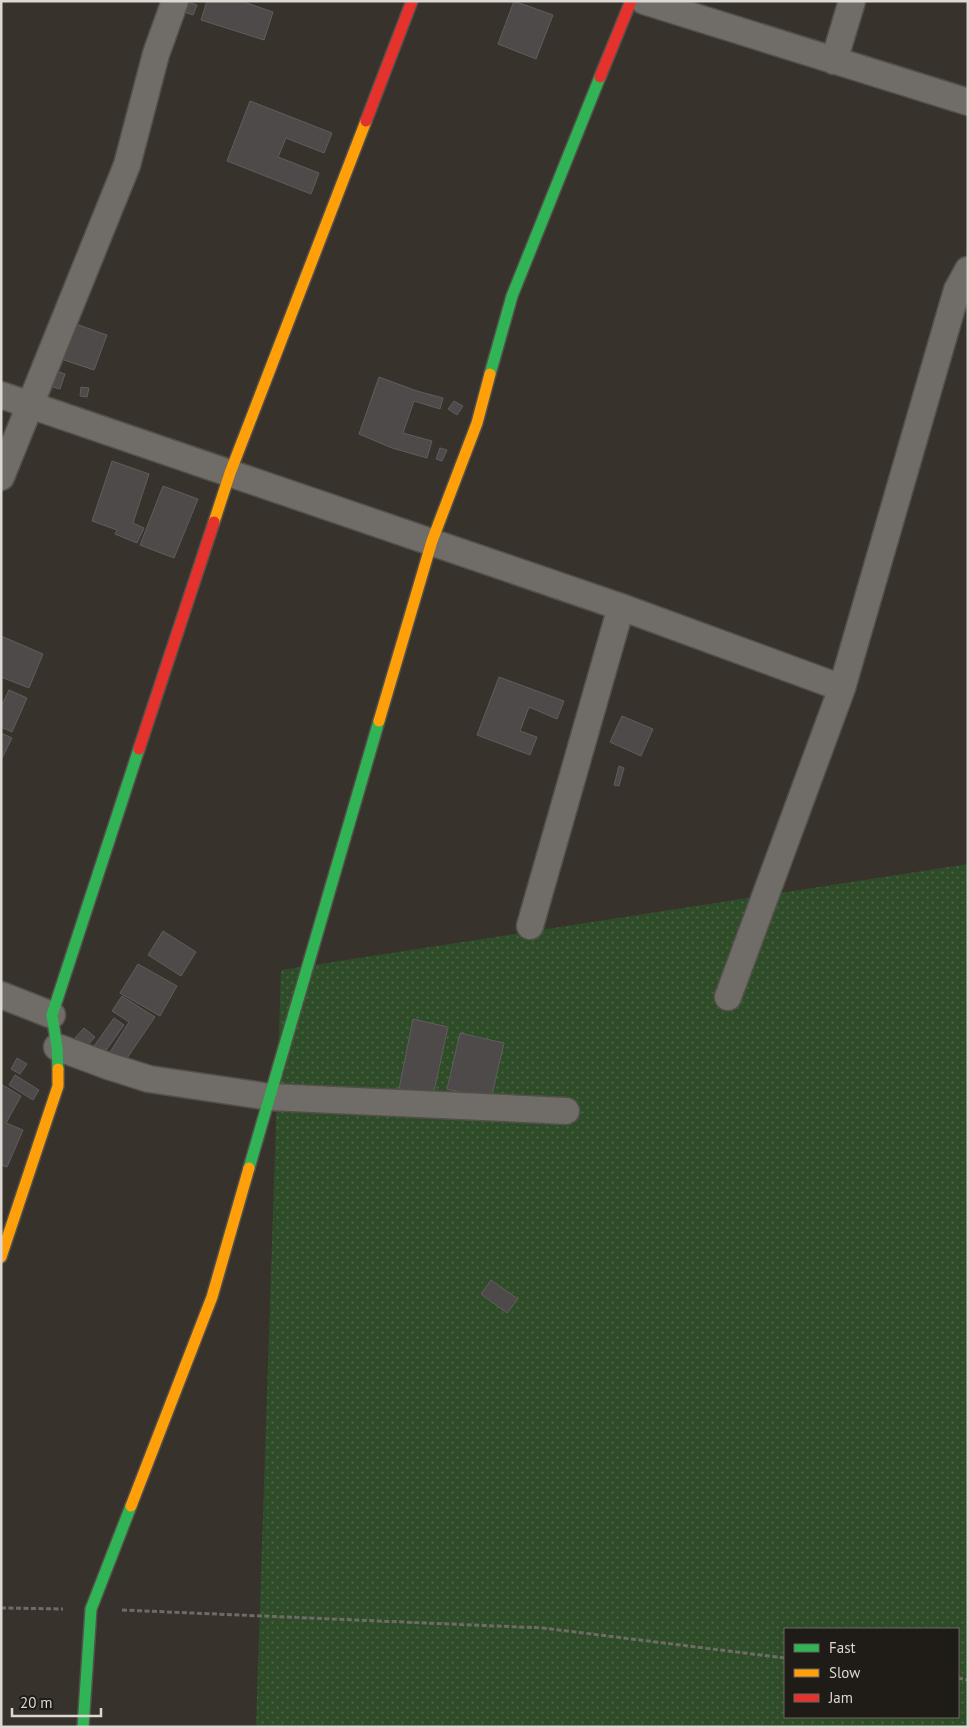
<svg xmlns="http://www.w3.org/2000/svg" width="969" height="1728" viewBox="0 0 969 1728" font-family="'PT Sans',sans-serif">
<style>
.grass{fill:url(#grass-dots);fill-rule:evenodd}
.building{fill:#4e4a4a;stroke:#615d5d}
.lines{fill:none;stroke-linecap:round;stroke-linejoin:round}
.street-casing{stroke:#53504a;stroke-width:29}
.fast-casing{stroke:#53504a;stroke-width:14}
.slow-casing{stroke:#53504a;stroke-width:14}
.jam-casing{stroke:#53504a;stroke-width:14}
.path{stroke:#6e6b67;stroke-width:3;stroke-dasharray:5 2.5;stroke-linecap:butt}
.street{stroke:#706c67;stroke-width:26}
.fast{stroke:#30b455;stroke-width:11}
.slow{stroke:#ff9f0a;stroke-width:11}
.jam{stroke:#e5322d;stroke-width:11}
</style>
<defs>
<pattern id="grass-dots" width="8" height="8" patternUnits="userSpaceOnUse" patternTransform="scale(1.25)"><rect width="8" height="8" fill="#2f4c29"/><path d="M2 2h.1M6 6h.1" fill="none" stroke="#4d6547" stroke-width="1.8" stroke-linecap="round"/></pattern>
</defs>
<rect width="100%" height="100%" fill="#37322c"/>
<!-- grass -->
<path class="grass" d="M 968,864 L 968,1727 L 256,1727 L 281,970 ZM 785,1629 L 958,1629 L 958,1717 L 785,1717 Z"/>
<!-- building -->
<path class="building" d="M 184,1 L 197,5 L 193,15 L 181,11 Z
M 207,1 L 241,1 L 273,12 L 264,40 L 201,20 Z
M 514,1 L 553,15 L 536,59 L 498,44 Z
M 250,101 L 332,133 L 324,153 L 286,138 L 278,157 L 319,173 L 311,194 L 227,161 Z
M 70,322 L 107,335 L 94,370 L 58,358 Z
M 51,369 L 65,374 L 60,389 L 46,385 Z
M 379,377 L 417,391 L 443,398 L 440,409 L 414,401 L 403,433 L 432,441 L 427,458 L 392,448 L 359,434 Z
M 81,387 L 89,388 L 87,397 L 80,396 Z
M 454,401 L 463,406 L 457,415 L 448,409 Z
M 440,448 L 447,450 L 442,461 L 436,459 Z
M 112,461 L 149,474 L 133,523 L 144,528 L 137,543 L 115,534 L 117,530 L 92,521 Z
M 163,486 L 198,499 L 174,558 L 140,545 Z
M 1,636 L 43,654 L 29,688 L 1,677 Z
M 499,677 L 564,701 L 557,719 L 529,707 L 520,731 L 537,737 L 530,755 L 477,735 Z
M 9,690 L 27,698 L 12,732 L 1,727 L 1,707 Z
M 622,716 L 653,729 L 641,756 L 610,742 Z
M 1,733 L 12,738 L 1,760 Z
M 619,766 L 624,768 L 619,786 L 614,785 Z
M 163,931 L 196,952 L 181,976 L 148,955 Z
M 138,964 L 177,986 L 160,1016 L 120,993 Z
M 122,996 L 155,1017 L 121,1067 L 107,1057 L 129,1022 L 112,1011 Z
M 114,1018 L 124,1025 L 102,1056 L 92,1049 Z
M 413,1019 L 448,1027 L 433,1096 L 399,1089 Z
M 84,1028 L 95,1037 L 85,1048 L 75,1038 Z
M 460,1033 L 504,1043 L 491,1099 L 447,1089 Z
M 17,1058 L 27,1064 L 20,1074 L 11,1069 Z
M 15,1075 L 39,1090 L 33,1100 L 9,1085 Z
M 1,1084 L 21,1096 L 6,1123 L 23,1130 L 7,1167 L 1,1165 Z
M 491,1280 L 518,1299 L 507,1313 L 481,1294 Z"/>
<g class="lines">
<!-- street casing -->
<g class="street-casing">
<path id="street" d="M 644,1 L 968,102
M 834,61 L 852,1
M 1,395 L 621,607 L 842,688 L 957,290 L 968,270
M 1,477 L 127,165 L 156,54 L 175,1
M 530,926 L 621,607
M 1,995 L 52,1015
M 728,997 L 842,688
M 57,1047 L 108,1066 L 149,1079 L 270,1097 L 566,1111"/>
</g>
<!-- fast casing -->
<g class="fast-casing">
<path id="fast" d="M 490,374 L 512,296 L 600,77
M 58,1069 L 57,1047 L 52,1015 L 139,749
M 249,1168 L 379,721
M 83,1727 L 91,1609 L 131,1506"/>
</g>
<!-- slow casing -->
<g class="slow-casing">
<path id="slow" d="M 214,522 L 230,473 L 366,121
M 379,721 L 432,541 L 477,423 L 490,374
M 1,1257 L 58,1086 L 58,1069
M 131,1506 L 212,1297 L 249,1168"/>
</g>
<!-- jam casing -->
<g class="jam-casing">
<path id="jam" d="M 600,77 L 631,1
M 366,121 L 412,1
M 139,749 L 214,522"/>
</g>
<!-- path -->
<path class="path" d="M 1,1608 L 63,1609
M 122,1610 L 543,1628 L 785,1658
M 958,1678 L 968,1680"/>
<!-- street -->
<use href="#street" class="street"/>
<!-- fast -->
<use href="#fast" class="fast"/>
<!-- slow -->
<use href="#slow" class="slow"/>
<!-- jam -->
<use href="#jam" class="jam"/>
</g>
<!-- border -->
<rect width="969" height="1728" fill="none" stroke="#ddd8d1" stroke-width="5"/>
<!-- legend -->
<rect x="784" y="1628" width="175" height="90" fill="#1f1b16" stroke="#6b6761"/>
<rect x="794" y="1644" width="25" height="8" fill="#30b455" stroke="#6b6761"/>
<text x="829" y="1653" font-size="15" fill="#ddd8d1">Fast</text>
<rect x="794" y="1669" width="25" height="8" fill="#ff9f0a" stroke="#6b6761"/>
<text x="829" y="1678" font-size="15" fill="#ddd8d1">Slow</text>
<rect x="794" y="1694" width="25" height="8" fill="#e5322d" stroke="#6b6761"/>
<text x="829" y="1703" font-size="15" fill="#ddd8d1">Jam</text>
<!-- scale -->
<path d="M12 1708v8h89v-8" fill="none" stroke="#ddd8d1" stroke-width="2.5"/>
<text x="20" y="1708" font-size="15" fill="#ddd8d1" stroke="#1f1b16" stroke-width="4" paint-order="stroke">20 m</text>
</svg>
